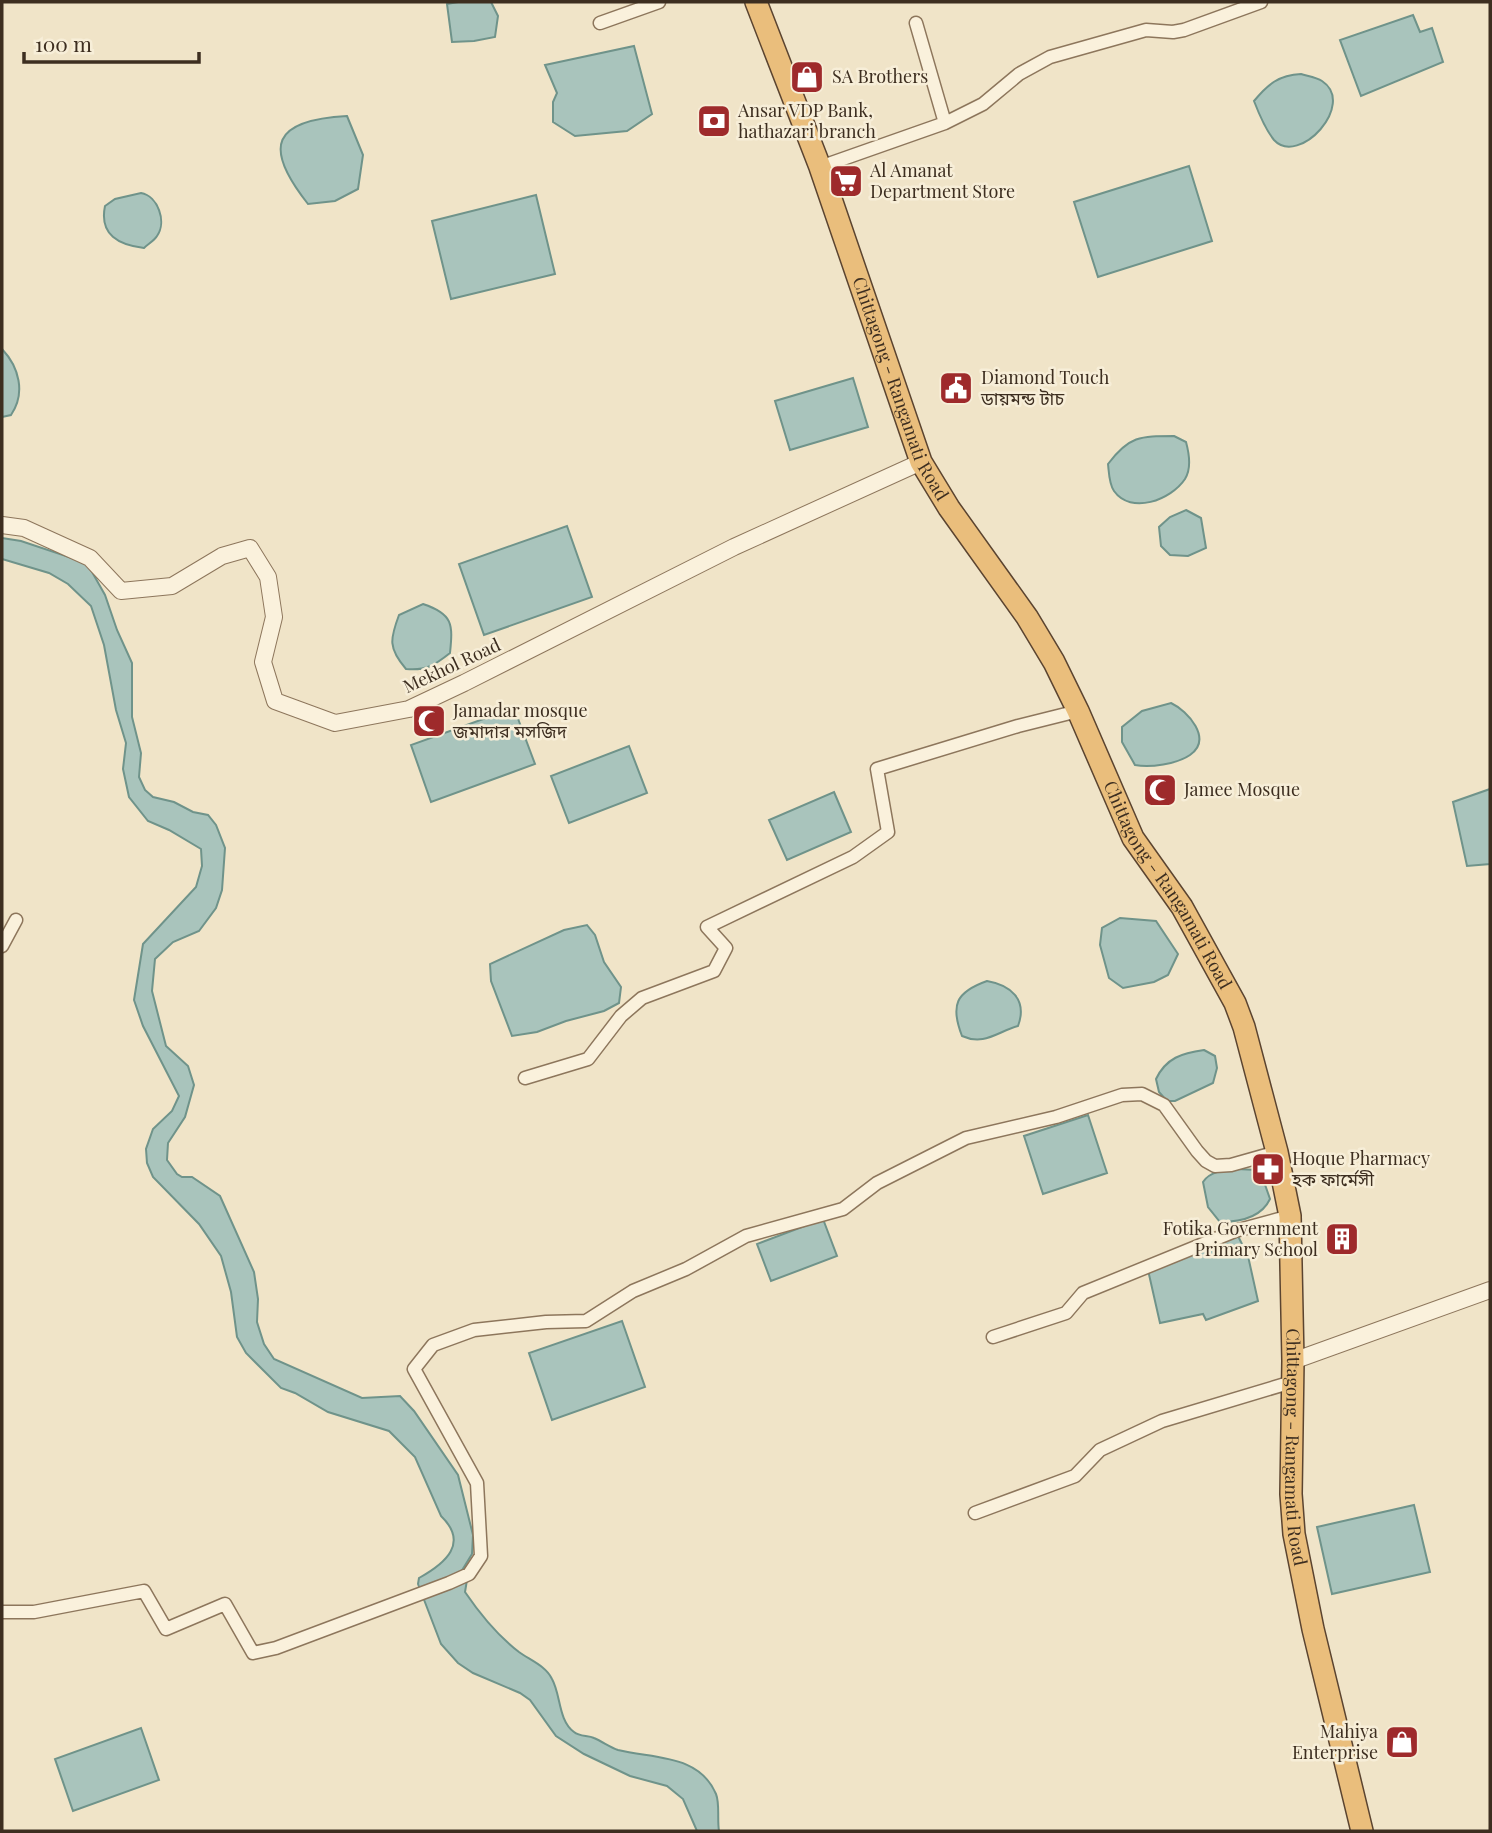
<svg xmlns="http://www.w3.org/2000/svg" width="1492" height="1833" viewBox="0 0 1492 1833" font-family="'Playfair Display','Noto Sans Bengali',serif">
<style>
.water{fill:#a9c4bc;stroke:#6f938a;stroke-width:2}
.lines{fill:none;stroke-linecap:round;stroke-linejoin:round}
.minor-casing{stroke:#8d765c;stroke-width:15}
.tertiary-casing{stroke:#8d765c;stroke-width:18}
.trunk-casing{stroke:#5b4430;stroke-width:24}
.minor{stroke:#faf1dc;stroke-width:12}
.tertiary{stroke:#faf1dc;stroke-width:16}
.trunk{stroke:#eabe7c;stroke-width:21}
.labels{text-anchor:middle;stroke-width:5;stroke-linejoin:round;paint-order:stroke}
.poi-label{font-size:18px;fill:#3d2e20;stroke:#f7eed8;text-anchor:start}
.street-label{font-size:18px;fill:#3d2e20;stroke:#f7eed8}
</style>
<rect width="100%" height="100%" fill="#f0e4c8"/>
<!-- water -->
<path class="water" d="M 458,2 L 491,2 L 498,16 L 495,37 L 474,41 L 452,42 L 447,4 Z
M 1413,15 L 1420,32 L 1432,28 L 1443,62 L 1361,96 L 1340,40 Z
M 634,46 L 652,114 L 627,131 L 575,136 L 553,122 L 553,102 L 557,93 L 545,65 Z
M 1301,74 C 1307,76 1316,77 1322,81 C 1357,104 1299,167 1274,140 C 1265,129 1259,114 1254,101 C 1268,84 1279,75 1301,74 Z
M 347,116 L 363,155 L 358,189 L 335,201 L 308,204 C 262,146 273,120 347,116 Z
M 1189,166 L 1212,241 L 1098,277 L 1074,202 Z
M 141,193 C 158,196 167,222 157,236 C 154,241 148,244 144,248 C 119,245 99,235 105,206 L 115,199 Z
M 536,195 L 555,274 L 451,299 L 432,221 Z
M 2,349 C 19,367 26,393 11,415 L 2,417 Z
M 853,378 L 868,427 L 790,450 L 775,401 Z
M 1174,436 L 1186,442 C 1189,453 1192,468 1185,479 C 1171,500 1131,515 1114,491 C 1109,484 1109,473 1108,464 C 1129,436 1140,436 1174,436 Z
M 1186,510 L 1201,518 L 1206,548 L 1188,556 L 1170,555 L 1161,546 L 1159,527 L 1170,517 Z
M 567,526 L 592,597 L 484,635 L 459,564 Z
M 2,538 L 21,541 L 87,563 L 105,595 L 117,630 L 132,663 L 132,717 L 141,753 L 139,777 L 145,790 L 153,797 L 174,802 L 193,812 L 208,815 L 216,825 L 225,848 L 222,890 L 216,908 L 199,931 L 173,942 L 155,959 L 152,991 L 166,1046 L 188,1066 L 194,1085 L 185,1117 L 168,1143 L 167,1160 L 177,1174 L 182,1177 L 192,1177 L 220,1196 L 254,1272 L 258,1299 L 257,1322 L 264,1344 L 274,1359 L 362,1398 L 400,1396 L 414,1411 L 458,1475 L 473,1535 L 472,1554 L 461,1572 L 467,1580 L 465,1592 C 480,1614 498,1636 519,1652 C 530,1660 546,1666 552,1679 C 561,1695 558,1720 574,1732 C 580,1737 588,1735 594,1738 C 603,1742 610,1747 618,1750 C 654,1759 699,1754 716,1794 C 720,1804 717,1820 719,1831 L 697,1831 L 683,1799 L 667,1786 L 630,1776 L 584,1754 L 556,1736 L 530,1700 L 520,1693 L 473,1673 L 458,1663 L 441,1644 L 418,1584 L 419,1578 C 446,1563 469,1543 441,1516 L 415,1457 L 389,1431 L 328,1412 L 295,1393 L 281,1388 L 246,1353 L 237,1337 L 231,1292 L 221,1256 L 199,1224 L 153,1177 L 147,1163 L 146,1149 L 153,1129 L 172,1111 L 179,1096 L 143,1026 L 134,1000 L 143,944 L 196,887 L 202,866 L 201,849 L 169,830 L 148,821 L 129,797 L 123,769 L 126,743 L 116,710 L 104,645 L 91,606 L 68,584 L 49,573 L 2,559 Z
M 423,604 C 453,614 453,624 450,653 C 435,665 426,671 406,669 C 388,648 390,639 399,615 Z
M 1171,703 C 1188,711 1213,739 1190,755 C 1177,764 1150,768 1135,765 L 1122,742 L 1122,727 L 1142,711 Z
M 514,708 L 535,764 L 431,802 L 411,745 Z
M 629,746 L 647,793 L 569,823 L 551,776 Z
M 1490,789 L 1490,864 L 1467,866 L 1453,802 Z
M 834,792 L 851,832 L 787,860 L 769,820 Z
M 1120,918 L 1156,921 L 1178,954 L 1168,975 L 1154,982 L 1123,988 L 1109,978 L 1100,945 L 1102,928 Z
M 587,925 L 595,935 L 604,962 L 621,987 L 619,1003 L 604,1011 L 566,1021 L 537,1032 L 512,1036 L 491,981 L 490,964 L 564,930 Z
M 987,981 C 1010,985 1028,999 1018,1026 C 997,1032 984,1046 962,1036 C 950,1005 956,992 987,981 Z
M 1204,1050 L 1215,1056 L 1217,1068 L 1213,1083 L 1175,1101 L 1167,1101 L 1159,1092 L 1156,1079 C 1166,1058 1182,1053 1204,1050 Z
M 1088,1115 L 1107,1173 L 1043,1194 L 1024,1136 Z
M 1237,1169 L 1257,1170 L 1263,1179 L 1270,1199 C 1261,1218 1238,1222 1220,1222 L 1208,1207 L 1203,1182 C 1210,1171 1225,1170 1237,1169 Z
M 823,1219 L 837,1256 L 771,1281 L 757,1244 Z
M 1238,1236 L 1248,1256 L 1258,1301 L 1206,1320 L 1203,1314 L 1160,1323 L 1148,1270 Z
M 622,1321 L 645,1387 L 552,1420 L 529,1353 Z
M 1414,1505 L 1430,1572 L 1332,1594 L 1317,1527 Z
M 141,1728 L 159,1780 L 73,1811 L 55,1759 Z"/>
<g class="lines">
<!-- minor casing -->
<g class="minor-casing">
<path id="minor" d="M 600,23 L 659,2
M 916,23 L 945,123
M 820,167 L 945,123 L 983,104 L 1019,74 L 1050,57 L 1146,30 L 1173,32 L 1184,30 L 1261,2
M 2,946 L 16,920
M 525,1078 L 588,1059 L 621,1016 L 642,998 L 714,971 L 726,948 L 707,927 L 853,857 L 888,832 L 877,769 L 1018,726 L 1078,711
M 993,1337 L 1066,1313 L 1083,1293 L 1235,1231 L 1290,1216
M 975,1513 L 1075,1476 L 1100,1450 L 1162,1421 L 1292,1382
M 2,1612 L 34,1612 L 144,1591 L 166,1629 L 225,1604 L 253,1653 L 276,1648 L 449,1583 L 469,1574 L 481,1556 L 477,1483 L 414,1369 L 433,1345 L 474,1330 L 546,1322 L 586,1321 L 633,1291 L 686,1269 L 746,1236 L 843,1209 L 877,1183 L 966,1138 L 1056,1117 L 1122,1095 L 1142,1094 L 1164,1105 L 1197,1151 L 1206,1161 L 1215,1166 L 1231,1165 L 1277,1152"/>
</g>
<!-- tertiary casing -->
<g class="tertiary-casing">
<path id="tertiary" d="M 2,525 L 24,528 L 90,558 L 121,591 L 172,586 L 222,556 L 250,548 L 268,577 L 274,617 L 263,662 L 275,701 L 335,723 L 409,709 L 464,683 L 734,547 L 921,462
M 1293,1361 L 1490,1290"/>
</g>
<!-- trunk casing -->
<g class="trunk-casing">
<g id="trunk">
<path id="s1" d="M 756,2 L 820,167 L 921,462 L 949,508 L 1027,617 L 1054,662 L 1078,711 L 1133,838 L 1182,907 L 1235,1003 L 1244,1027 L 1277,1152 L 1290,1216 L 1293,1361 L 1291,1494 L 1294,1534 L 1313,1629 L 1362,1831"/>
</g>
</g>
<!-- minor -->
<use href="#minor" class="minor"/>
<!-- tertiary -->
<use href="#tertiary" class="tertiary"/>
<!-- trunk -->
<use href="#trunk" class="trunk"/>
</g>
<!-- icons -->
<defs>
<g id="shop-square" transform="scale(1.75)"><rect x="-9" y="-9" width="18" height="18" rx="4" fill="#9e2a2b" stroke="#f7eed8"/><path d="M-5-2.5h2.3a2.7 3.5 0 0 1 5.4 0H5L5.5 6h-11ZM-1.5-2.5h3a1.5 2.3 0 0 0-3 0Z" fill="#fff"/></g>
<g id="bank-square" transform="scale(1.75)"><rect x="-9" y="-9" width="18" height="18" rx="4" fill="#9e2a2b" stroke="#f7eed8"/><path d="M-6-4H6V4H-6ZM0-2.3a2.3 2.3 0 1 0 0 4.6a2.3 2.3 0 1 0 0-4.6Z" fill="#fff"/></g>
<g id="supermarket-square" transform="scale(1.75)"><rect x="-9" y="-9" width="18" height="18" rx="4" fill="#9e2a2b" stroke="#f7eed8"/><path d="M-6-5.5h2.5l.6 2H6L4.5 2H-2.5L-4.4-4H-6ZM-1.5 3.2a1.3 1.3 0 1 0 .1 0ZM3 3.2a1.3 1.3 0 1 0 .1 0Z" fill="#fff"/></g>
<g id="civic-square" transform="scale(1.75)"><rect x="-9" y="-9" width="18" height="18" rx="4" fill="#9e2a2b" stroke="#f7eed8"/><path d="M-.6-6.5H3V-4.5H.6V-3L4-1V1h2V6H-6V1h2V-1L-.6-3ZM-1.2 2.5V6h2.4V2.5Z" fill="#fff"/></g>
<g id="mosque-square" transform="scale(1.75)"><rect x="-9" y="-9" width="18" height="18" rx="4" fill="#9e2a2b" stroke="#f7eed8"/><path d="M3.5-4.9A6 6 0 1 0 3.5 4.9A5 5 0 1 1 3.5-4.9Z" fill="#fff"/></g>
<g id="pharmacy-square" transform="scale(1.75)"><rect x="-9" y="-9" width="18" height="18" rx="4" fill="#9e2a2b" stroke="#f7eed8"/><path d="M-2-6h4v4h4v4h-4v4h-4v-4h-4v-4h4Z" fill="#fff"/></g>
<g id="building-square" transform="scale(1.75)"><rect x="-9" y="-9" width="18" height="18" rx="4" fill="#9e2a2b" stroke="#f7eed8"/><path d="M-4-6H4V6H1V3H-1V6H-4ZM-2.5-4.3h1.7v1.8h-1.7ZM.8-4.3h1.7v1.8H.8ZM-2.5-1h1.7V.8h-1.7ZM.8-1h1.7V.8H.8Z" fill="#fff"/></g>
</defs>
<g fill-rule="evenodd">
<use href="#shop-square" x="807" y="77"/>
<use href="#bank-square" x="714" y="121"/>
<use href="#supermarket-square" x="846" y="181"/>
<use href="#civic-square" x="956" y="388"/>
<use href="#mosque-square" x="429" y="721"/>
<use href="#mosque-square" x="1160" y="790"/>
<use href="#pharmacy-square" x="1268" y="1169"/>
<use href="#building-square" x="1342" y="1239"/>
<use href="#shop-square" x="1402" y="1742"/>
</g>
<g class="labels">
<!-- poi labels -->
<g class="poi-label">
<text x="832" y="83">SA Brothers</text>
<text x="738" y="117">Ansar VDP Bank,<tspan x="738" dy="21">hathazari branch</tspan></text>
<text x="870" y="177">Al Amanat<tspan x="870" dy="21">Department Store</tspan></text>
<text x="981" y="384">Diamond Touch<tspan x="981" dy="21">ডায়মন্ড টাচ</tspan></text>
<text x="453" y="717">Jamadar mosque<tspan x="453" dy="21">জমাদার মসজিদ</tspan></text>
<text x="1184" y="796">Jamee Mosque</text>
<text x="1292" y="1165">Hoque Pharmacy<tspan x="1292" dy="21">হক ফার্মেসী</tspan></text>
<text x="1318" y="1235" text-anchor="end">Fotika Government<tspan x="1318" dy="21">Primary School</tspan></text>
<text x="1378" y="1738" text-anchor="end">Mahiya<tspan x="1378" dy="21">Enterprise</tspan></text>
</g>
<!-- street labels -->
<g class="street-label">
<text dy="6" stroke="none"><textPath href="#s1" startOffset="413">Chittagong - Rangamati Road</textPath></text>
<text transform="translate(452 666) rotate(-25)" y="6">Mekhol Road</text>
<text dy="6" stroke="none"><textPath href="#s1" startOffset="980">Chittagong - Rangamati Road</textPath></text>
<text dy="6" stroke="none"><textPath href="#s1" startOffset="1568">Chittagong - Rangamati Road</textPath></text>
</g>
</g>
<!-- border -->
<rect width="1492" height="1833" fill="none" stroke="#3d2e20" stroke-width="7"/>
<!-- scale -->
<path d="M24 52v10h175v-10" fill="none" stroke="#3d2e20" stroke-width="3.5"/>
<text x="35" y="52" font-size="21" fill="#3d2e20" stroke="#f7eed8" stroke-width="5" paint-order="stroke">100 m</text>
</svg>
